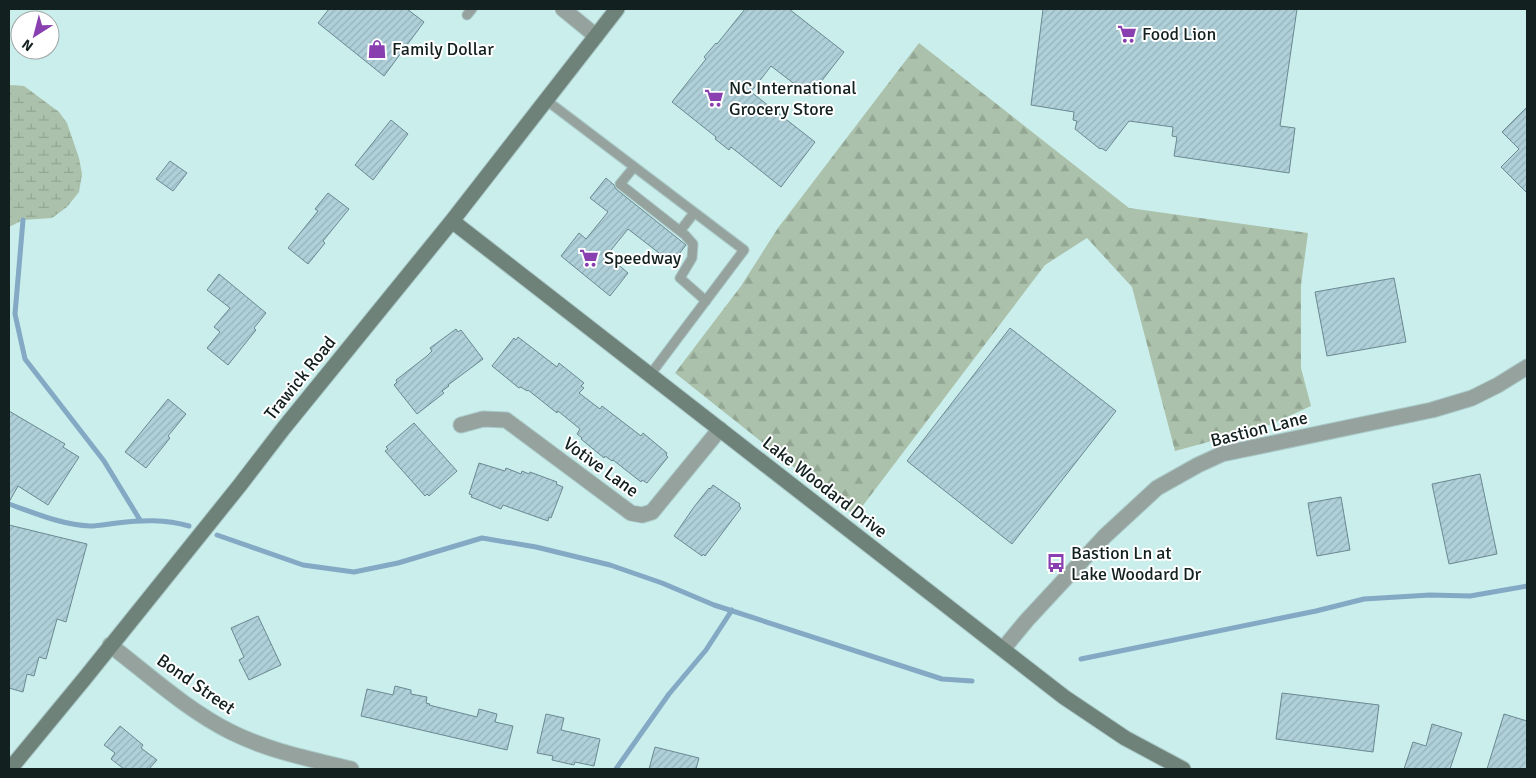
<svg xmlns="http://www.w3.org/2000/svg" width="1536" height="778" viewBox="0 0 1536 778" font-family="Signika,sans-serif">
<style>
.forest{fill:url(#forest-firs)}
.wetland{fill:url(#wetland-marsh)}
.lines{fill:none;stroke-linecap:round;stroke-linejoin:round}
.stream{stroke:#83a9c4;stroke-width:5}
.building{fill:url(#building-hatch);stroke:#6a8992}
.lane-casing{stroke:#a9c9c7;stroke-width:11}
.street-casing{stroke:#a9c9c7;stroke-width:17}
.secondary-casing{stroke:#a9c9c7;stroke-width:17}
.lane{stroke:#95a29d;stroke-width:9}
.street{stroke:#95a29d;stroke-width:15}
.secondary{stroke:#6e827a;stroke-width:15}
.labels{text-anchor:middle;stroke-width:4;stroke-linejoin:round;paint-order:stroke}
.poi-label{font-size:18px;fill:#12201f;stroke:#fff;text-anchor:start}
.street-label{font-size:18px;fill:#12201f;stroke:#fff}
</style>
<defs>
<pattern id="forest-firs" width="22" height="20" patternUnits="userSpaceOnUse" patternTransform="scale(1.25)"><rect width="22" height="20" fill="#abc1ab"/><path d="M5 1l3.5 6h-7zM16 11l3.5 6h-7z" fill="#92a693"/></pattern>
<pattern id="wetland-marsh" width="20" height="14" patternUnits="userSpaceOnUse" patternTransform="scale(1.25)"><rect width="20" height="14" fill="#abc1ab"/><path d="M1 5h8M5 5V1M11 12h8M15 12V8" fill="none" stroke="#92a693"/></pattern>
<pattern id="building-hatch" width="6" height="6" patternUnits="userSpaceOnUse" patternTransform="scale(1.25)"><rect width="6" height="6" fill="#afd0d9"/><path d="M-1 1l2-2M0 6l6-6M5 7l2-2" fill="none" stroke="#96b2ba"/></pattern>
</defs>
<rect width="100%" height="100%" fill="#caeeec"/>
<!-- forest -->
<path class="forest" d="M 919,43 L 1129,208 L 1308,233 L 1301,285 L 1301,368 L 1311,406 L 1267,426 L 1175,451 L 1132,287 L 1087,238 L 1045,265 L 855,516 L 675,373 L 741,286 L 778,228 Z"/>
<!-- wetland -->
<path class="wetland" d="M 9,85 L 24,86 L 59,112 L 67,123 L 79,158 L 82,174 L 79,192 L 67,207 L 52,218 L 23,220 L 9,227 Z"/>
<g class="lines">
<!-- stream -->
<path class="stream" d="M 23,220 L 15,314 L 25,359 L 104,461 L 140,520
M 9,504 C 35,513 62,525 90,526 C 99,526 108,524 117,523 C 142,520 165,519 189,526
M 217,535 L 303,565 L 354,572 L 398,563 L 482,538 L 536,547 L 610,565 L 662,583 L 714,605 L 942,679 L 972,681
M 1081,659 L 1316,611 L 1364,599 L 1430,595 L 1470,596 L 1527,586
M 616,769 L 669,694 L 706,650 L 732,610"/>
</g>
<!-- building -->
<path class="building" d="M 329,9 L 407,9 L 424,22 L 384,76 L 318,23 Z
M 745,9 L 789,9 L 844,52 L 810,96 L 771,66 L 751,92 L 815,142 L 781,187 L 731,147 L 729,150 L 715,139 L 716,137 L 672,102 L 706,59 L 704,57 L 716,43 L 717,44 Z
M 1043,9 L 1297,9 L 1280,126 L 1295,128 L 1289,173 L 1174,156 L 1177,137 L 1172,136 L 1173,127 L 1129,121 L 1106,151 L 1101,148 L 1100,149 L 1075,129 L 1077,121 L 1073,120 L 1074,112 L 1031,105 Z
M 1527,107 L 1527,193 L 1501,167 L 1519,149 L 1502,132 Z
M 391,120 L 408,134 L 373,180 L 355,165 Z
M 170,161 L 187,173 L 173,191 L 156,179 Z
M 606,178 L 614,185 L 616,189 L 686,245 L 672,263 L 628,229 L 607,255 L 628,273 L 610,296 L 561,256 L 579,233 L 586,239 L 608,212 L 590,198 Z
M 328,193 L 349,209 L 323,241 L 325,243 L 308,264 L 288,248 L 318,211 L 315,209 Z
M 219,274 L 266,313 L 254,328 L 256,330 L 228,365 L 207,348 L 220,332 L 214,327 L 230,308 L 207,290 Z
M 1394,278 L 1406,342 L 1327,356 L 1315,292 Z
M 1010,328 L 1116,411 L 1012,544 L 907,461 Z
M 456,329 L 458,332 L 461,330 L 483,359 L 448,385 L 449,386 L 442,391 L 444,393 L 417,414 L 394,385 L 397,382 L 396,380 L 427,356 L 432,351 L 430,348 Z
M 518,337 L 557,367 L 559,363 L 584,383 L 581,386 L 584,388 L 579,393 L 600,409 L 602,406 L 641,436 L 643,433 L 667,453 L 666,455 L 668,457 L 647,483 L 642,480 L 641,482 L 613,460 L 612,461 L 605,456 L 604,458 L 581,439 L 582,438 L 577,434 L 580,429 L 558,411 L 557,413 L 528,390 L 527,391 L 521,387 L 519,388 L 492,366 L 514,338 L 516,340 Z
M 168,399 L 186,414 L 168,436 L 170,438 L 146,468 L 125,452 Z
M 9,411 L 65,444 L 63,447 L 79,457 L 48,505 L 18,486 L 9,502 Z
M 414,423 L 457,471 L 429,496 L 427,494 L 425,496 L 385,451 L 388,449 L 386,447 Z
M 479,463 L 505,471 L 506,468 L 521,474 L 522,471 L 529,474 L 530,472 L 557,482 L 556,484 L 563,487 L 551,518 L 549,517 L 548,521 L 503,505 L 501,509 L 471,497 L 472,495 L 469,494 Z
M 1480,474 L 1497,554 L 1449,564 L 1432,484 Z
M 713,485 L 740,504 L 739,506 L 741,508 L 705,556 L 703,554 L 702,556 L 674,536 L 694,507 L 709,488 L 710,489 Z
M 1341,497 L 1350,550 L 1317,556 L 1308,503 Z
M 9,525 L 87,544 L 66,622 L 57,619 L 46,659 L 39,657 L 34,676 L 27,674 L 23,692 L 9,688 Z
M 258,616 L 281,665 L 249,680 L 239,660 L 244,657 L 231,628 Z
M 395,686 L 411,690 L 411,694 L 427,697 L 426,703 L 430,704 L 429,705 L 477,717 L 479,709 L 497,714 L 495,722 L 513,726 L 507,750 L 361,716 L 367,689 L 393,695 Z
M 1282,693 L 1379,705 L 1373,752 L 1276,739 Z
M 546,714 L 564,718 L 561,730 L 600,739 L 594,766 L 575,762 L 574,765 L 552,760 L 553,756 L 537,753 Z
M 1504,714 L 1527,721 L 1527,769 L 1487,769 Z
M 1432,724 L 1462,733 L 1450,769 L 1404,769 L 1413,742 L 1426,746 Z
M 120,726 L 143,745 L 141,748 L 157,760 L 149,769 L 124,769 L 111,759 L 115,753 L 104,745 Z
M 655,747 L 699,758 L 696,769 L 649,769 Z"/>
<g class="lines">
<!-- lane casing -->
<g class="lane-casing">
<path id="lane" d="M 467,15 L 472,9
M 546,100 L 744,250 L 650,375
M 634,167 L 620,184 L 685,235 L 693,244 L 692,258 L 680,278 L 706,301
M 680,231 L 694,213"/>
</g>
<!-- street casing -->
<g class="street-casing">
<path id="street" d="M 563,9 L 596,36
M 461,425 L 483,419 L 506,420 L 631,513 L 642,515 L 652,512 L 720,429
M 110,645 C 149,675 187,710 231,732 C 269,751 310,759 351,769
M 1003,649 L 1027,620 L 1105,536 L 1157,488 L 1198,465 L 1222,454 L 1432,410 L 1472,398 L 1498,385 L 1527,367"/>
</g>
<!-- secondary casing -->
<g class="secondary-casing">
<path id="secondary" d="M 452,221 L 1064,697 L 1125,738 L 1183,769
M 10,769 L 85,678 L 240,485 L 283,429 L 452,221 L 617,9"/>
</g>
<!-- lane -->
<use href="#lane" class="lane"/>
<!-- street -->
<use href="#street" class="street"/>
<!-- secondary -->
<use href="#secondary" class="secondary"/>
</g>
<!-- icons -->
<defs>
<g id="supermarket-bare" transform="scale(1.5)"><path d="M-6-5.5h2.5l.6 2H6L4.5 2H-2.5L-4.4-4H-6ZM-1.5 3.2a1.3 1.3 0 1 0 .1 0ZM3 3.2a1.3 1.3 0 1 0 .1 0Z" fill="#893fb0" stroke="#fff" stroke-width="2.5" paint-order="stroke"/></g>
<g id="shop-bare" transform="scale(1.5)"><path d="M-5-2.5h2.3a2.7 3.5 0 0 1 5.4 0H5L5.5 6h-11ZM-1.5-2.5h3a1.5 2.3 0 0 0-3 0Z" fill="#893fb0" stroke="#fff" stroke-width="2.5" paint-order="stroke"/></g>
<g id="bus-bare" transform="scale(1.5)"><path d="M-5-6H5V4H4V6H2V4H-2V6H-4V4H-5ZM-3.5-4V0h7V-4ZM-3.5 1.2v1.5H-2V1.2ZM2 1.2v1.5H3.5V1.2Z" fill="#893fb0" stroke="#fff" stroke-width="2.5" paint-order="stroke"/></g>
</defs>
<g fill-rule="evenodd">
<use href="#supermarket-bare" x="1127" y="34"/>
<use href="#shop-bare" x="377" y="49"/>
<use href="#supermarket-bare" x="714" y="98"/>
<use href="#supermarket-bare" x="589" y="258"/>
<use href="#bus-bare" x="1056" y="563"/>
</g>
<g class="labels">
<!-- poi labels -->
<g class="poi-label">
<text x="1142" y="40">Food Lion</text>
<text x="392" y="55">Family Dollar</text>
<text x="729" y="94">NC International<tspan x="729" dy="21">Grocery Store</tspan></text>
<text x="604" y="264">Speedway</text>
<text x="1071" y="559">Bastion Ln at<tspan x="1071" dy="21">Lake Woodard Dr</tspan></text>
</g>
<!-- street labels -->
<g class="street-label">
<text transform="translate(300 378) rotate(-51)" y="6">Trawick Road</text>
<text transform="translate(1259 429) rotate(-14)" y="6">Bastion Lane</text>
<text transform="translate(601 467) rotate(36)" y="6">Votive Lane</text>
<text transform="translate(825 487) rotate(38)" y="6">Lake Woodard Drive</text>
<text transform="translate(196 684) rotate(35)" y="6">Bond Street</text>
</g>
</g>
<!-- border -->
<rect width="1536" height="778" fill="none" stroke="#12201f" stroke-width="20"/>
<!-- north arrow -->
<g transform="translate(35 35) rotate(216)"><circle r="24" fill="#ffffff" stroke="#a0a6a5"/>
<path d="M0-4L9 19L0 12L-9 19Z" fill="#893fb0"/>
<text y="-8" font-size="14" font-weight="bold" text-anchor="middle" fill="#12201f">N</text>
</g>
</svg>
